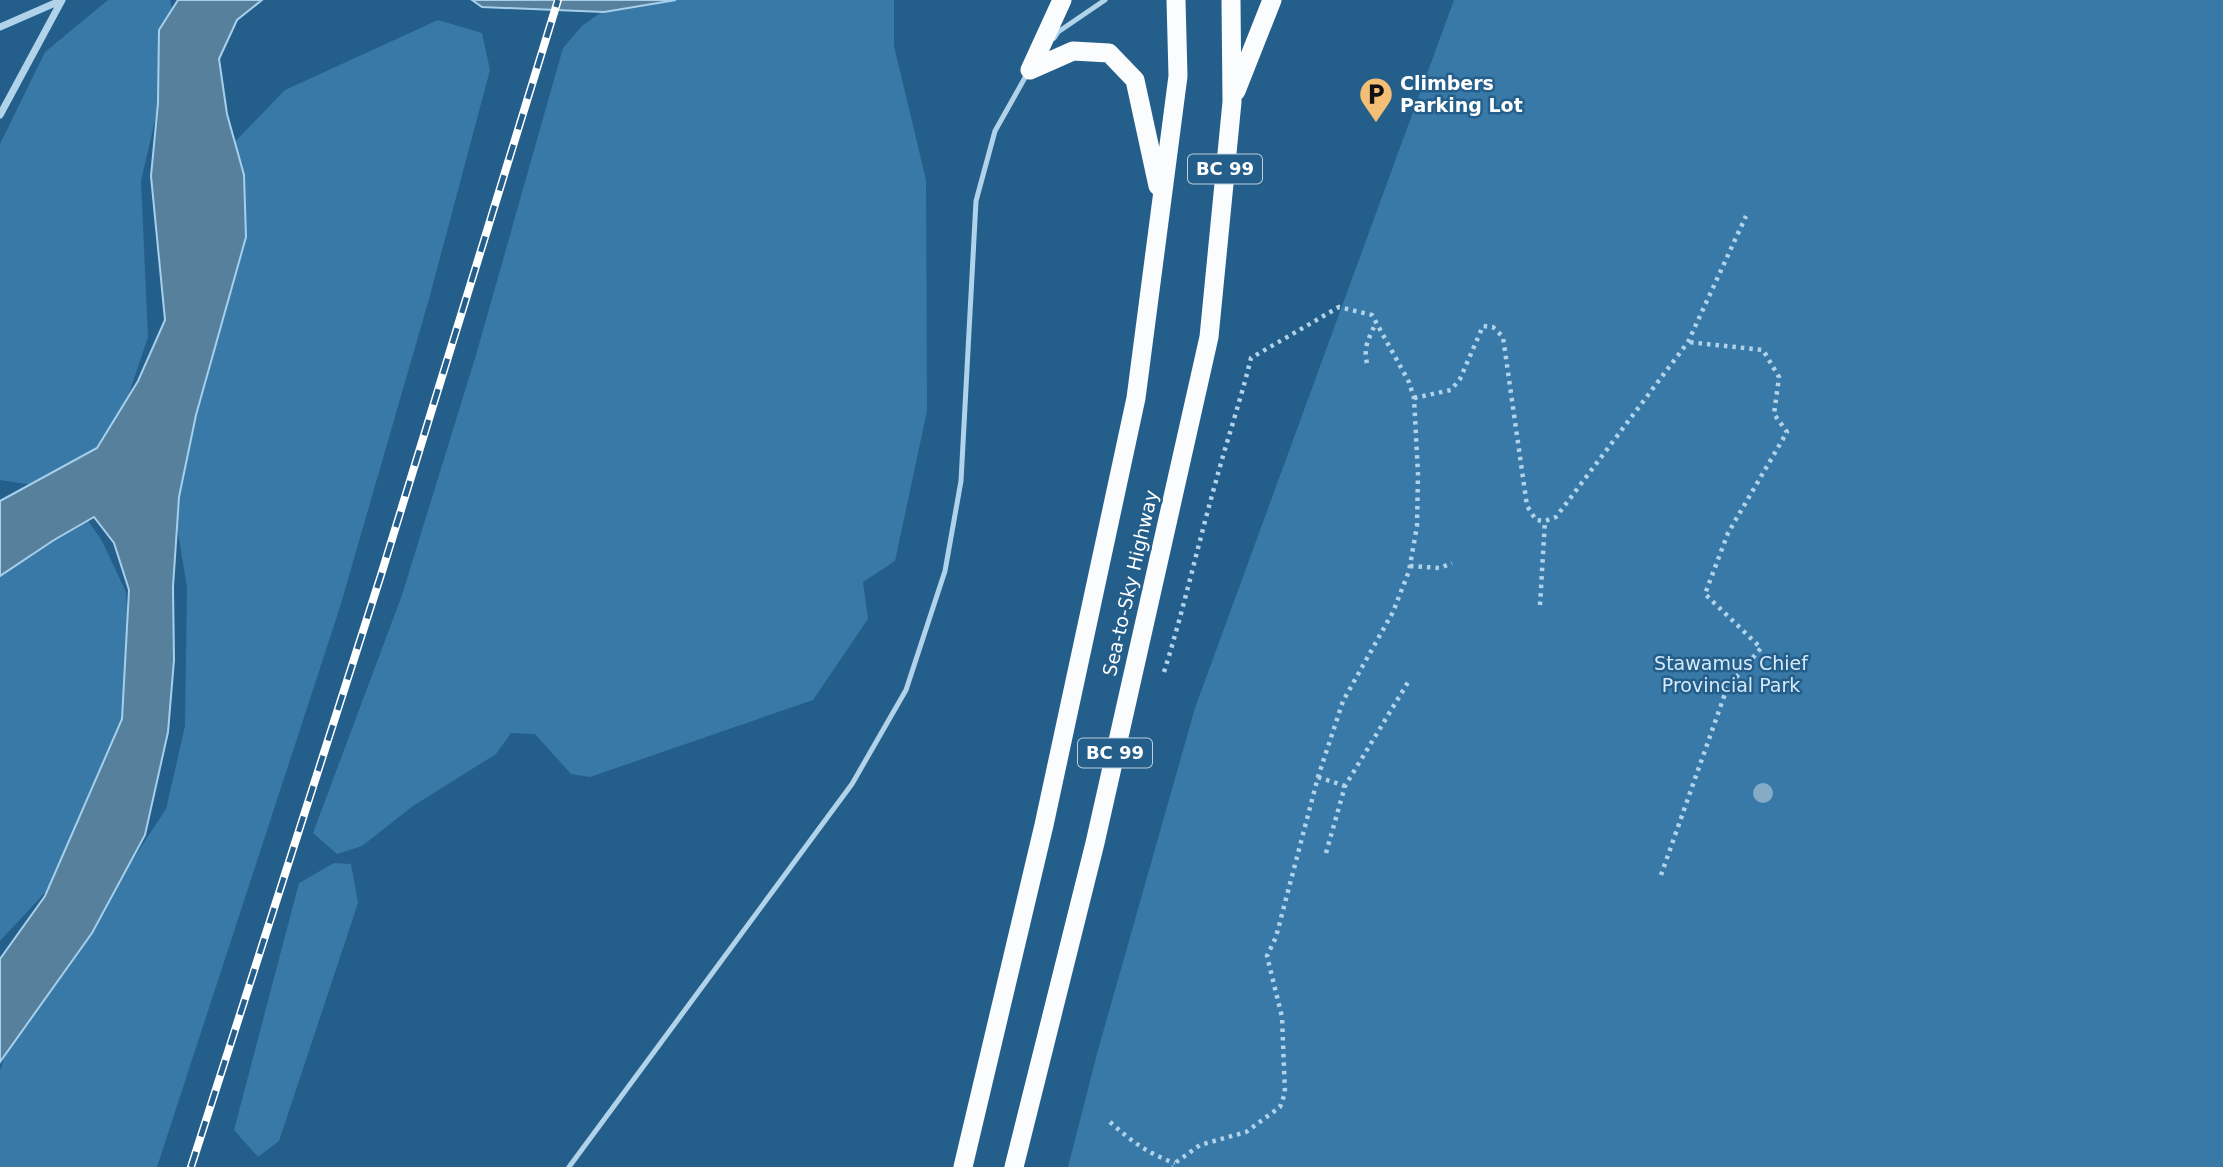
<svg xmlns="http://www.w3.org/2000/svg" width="2223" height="1167" viewBox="0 0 2223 1167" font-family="'DejaVu Sans',sans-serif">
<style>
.green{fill:#3979a7}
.water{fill:#57809d;stroke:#a6cfeb;stroke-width:2}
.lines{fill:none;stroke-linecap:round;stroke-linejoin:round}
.path{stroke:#b1d3ea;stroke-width:4.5;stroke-dasharray:3.5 5;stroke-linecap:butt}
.service{stroke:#b1d3ea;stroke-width:5}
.minor{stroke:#b1d3ea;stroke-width:7}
.trunk{stroke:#fafcfe;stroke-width:19}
.rail-casing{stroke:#fff;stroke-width:8}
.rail{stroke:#245e8a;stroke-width:5;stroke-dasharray:16;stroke-linecap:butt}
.tree{fill:#86abc6}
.labels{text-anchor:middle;stroke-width:5;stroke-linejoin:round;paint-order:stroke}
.shield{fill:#245e8a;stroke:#bdcfdc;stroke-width:2}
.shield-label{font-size:18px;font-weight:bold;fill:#fff}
.poi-label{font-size:19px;font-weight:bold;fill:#fff;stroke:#245e8a;text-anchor:start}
.street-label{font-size:19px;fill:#fff;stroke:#245e8a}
.park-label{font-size:19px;fill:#d6eaf8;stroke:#245e8a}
</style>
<rect width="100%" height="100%" fill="#245e8a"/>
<!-- green -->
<path class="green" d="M 108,0 L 170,0 L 176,29 L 141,181 L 148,337 L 106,463 L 66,490 L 0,480 L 0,144 L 45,52 Z
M 618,0 L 894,0 L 894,46 L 926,180 L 927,411 L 895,561 L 863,582 L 868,619 L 813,700 L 590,777 L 571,774 L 535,734 L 511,733 L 496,754 L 413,806 L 362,846 L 337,854 L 313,833 L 402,595 L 476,355 L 563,48 L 582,26 Z
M 1454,0 L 2223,0 L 2223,1167 L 1068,1167 L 1098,1050 L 1195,708 Z
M 438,20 L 482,33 L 490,70 L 429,299 L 340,607 L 157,1167 L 0,1167 L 0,1071 L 7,1050 L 166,809 L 185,726 L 187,587 L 169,479 L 223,154 L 285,90 Z
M 83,514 L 101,539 L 126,592 L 131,725 L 68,868 L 0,941 L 0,542 Z
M 334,863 L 351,864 L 358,903 L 279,1141 L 258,1157 L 234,1130 L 299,883 Z"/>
<!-- water -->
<path class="water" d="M 178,0 L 262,0 L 237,20 L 219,59 L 227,114 L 244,175 L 246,237 L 196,415 L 179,497 L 173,587 L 174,660 L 168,732 L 145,835 L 92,933 L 0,1062 L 0,959 L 45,896 L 122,719 L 129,590 L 114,543 L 94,517 L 54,540 L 0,576 L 0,501 L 97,448 L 138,381 L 165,320 L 151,176 L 158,103 L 159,30 Z
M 472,0 L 676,0 L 604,12 L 482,7 Z"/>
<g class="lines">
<!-- path -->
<path class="path" d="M 1367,363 C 1363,348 1369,337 1376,323
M 1414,398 L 1451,390 L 1460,379 L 1483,326 L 1493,327 L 1503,337 L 1527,506 L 1536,520 L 1545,521 L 1556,517 L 1688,342 L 1746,216
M 1410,566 L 1440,568 L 1452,563
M 1540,605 L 1545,521
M 1164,672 C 1184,609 1198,544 1216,481 C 1227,440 1241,399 1251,358 L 1339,307 L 1372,315 L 1409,382 L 1414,398 L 1418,474 L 1417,526 L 1409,571 L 1393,612 L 1343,701 L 1318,777 L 1276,937 L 1267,956 L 1282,1017 L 1285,1093 L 1280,1107 L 1246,1132 L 1200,1145 L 1175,1163 L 1173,1167
M 1318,777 L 1345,786
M 1326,853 L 1345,786 L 1410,679
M 1661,875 L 1727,688 L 1761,648 L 1705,594 L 1728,533 L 1787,432 L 1774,414 L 1779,377 L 1763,350 L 1688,342
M 1110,1122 C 1130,1140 1148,1154 1175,1163"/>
<!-- service -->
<path class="service" d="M 1054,38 L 1058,32 L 1105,0
M 569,1167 L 852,784 L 906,690 L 945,571 L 961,481 L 976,201 L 995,131 L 1027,74"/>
<!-- minor -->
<path class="minor" d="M 0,27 L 62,0
M 0,115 L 62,0"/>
<!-- trunk -->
<path class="trunk" d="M 1030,70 L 1073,51 L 1109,53 L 1135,80 L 1158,186
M 1030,70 L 1062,0
M 1236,91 L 1272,0
M 963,1167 L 1044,825 L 1136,398 L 1178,76 L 1176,0
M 1014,1167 L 1095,843 L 1209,337 L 1232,102 L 1231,0"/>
<!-- rail casing -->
<g class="rail-casing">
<path id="rail" d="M 191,1167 L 381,575 L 558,0"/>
</g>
<!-- rail -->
<use href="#rail" class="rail"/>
</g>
<!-- trees -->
<circle class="tree" cx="1763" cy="793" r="10"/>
<!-- icons -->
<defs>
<g id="parking-pin" transform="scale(1.75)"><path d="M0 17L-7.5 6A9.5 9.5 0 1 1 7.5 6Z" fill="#f4bf75" stroke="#245e8a"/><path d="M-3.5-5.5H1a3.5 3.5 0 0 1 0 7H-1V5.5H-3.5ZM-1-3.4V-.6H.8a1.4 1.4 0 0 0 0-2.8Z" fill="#111"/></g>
</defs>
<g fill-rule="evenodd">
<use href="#parking-pin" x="1376" y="94"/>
</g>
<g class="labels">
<!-- shield labels -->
<g class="shield">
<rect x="1188" y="154.5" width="74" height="29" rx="5"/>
<rect x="1078" y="738.5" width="74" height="29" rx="5"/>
</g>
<g class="shield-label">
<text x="1225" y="175">BC 99</text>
<text x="1115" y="759">BC 99</text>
</g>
<!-- poi labels -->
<g class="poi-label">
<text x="1400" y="90">Climbers<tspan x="1400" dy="22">Parking Lot</tspan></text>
</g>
<!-- street labels -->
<g class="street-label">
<text transform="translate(1130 583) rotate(-77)" y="7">Sea-to-Sky Highway</text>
</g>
<!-- park labels -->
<g class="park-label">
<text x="1731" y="670">Stawamus Chief<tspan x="1731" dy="22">Provincial Park</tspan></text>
</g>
</g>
</svg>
